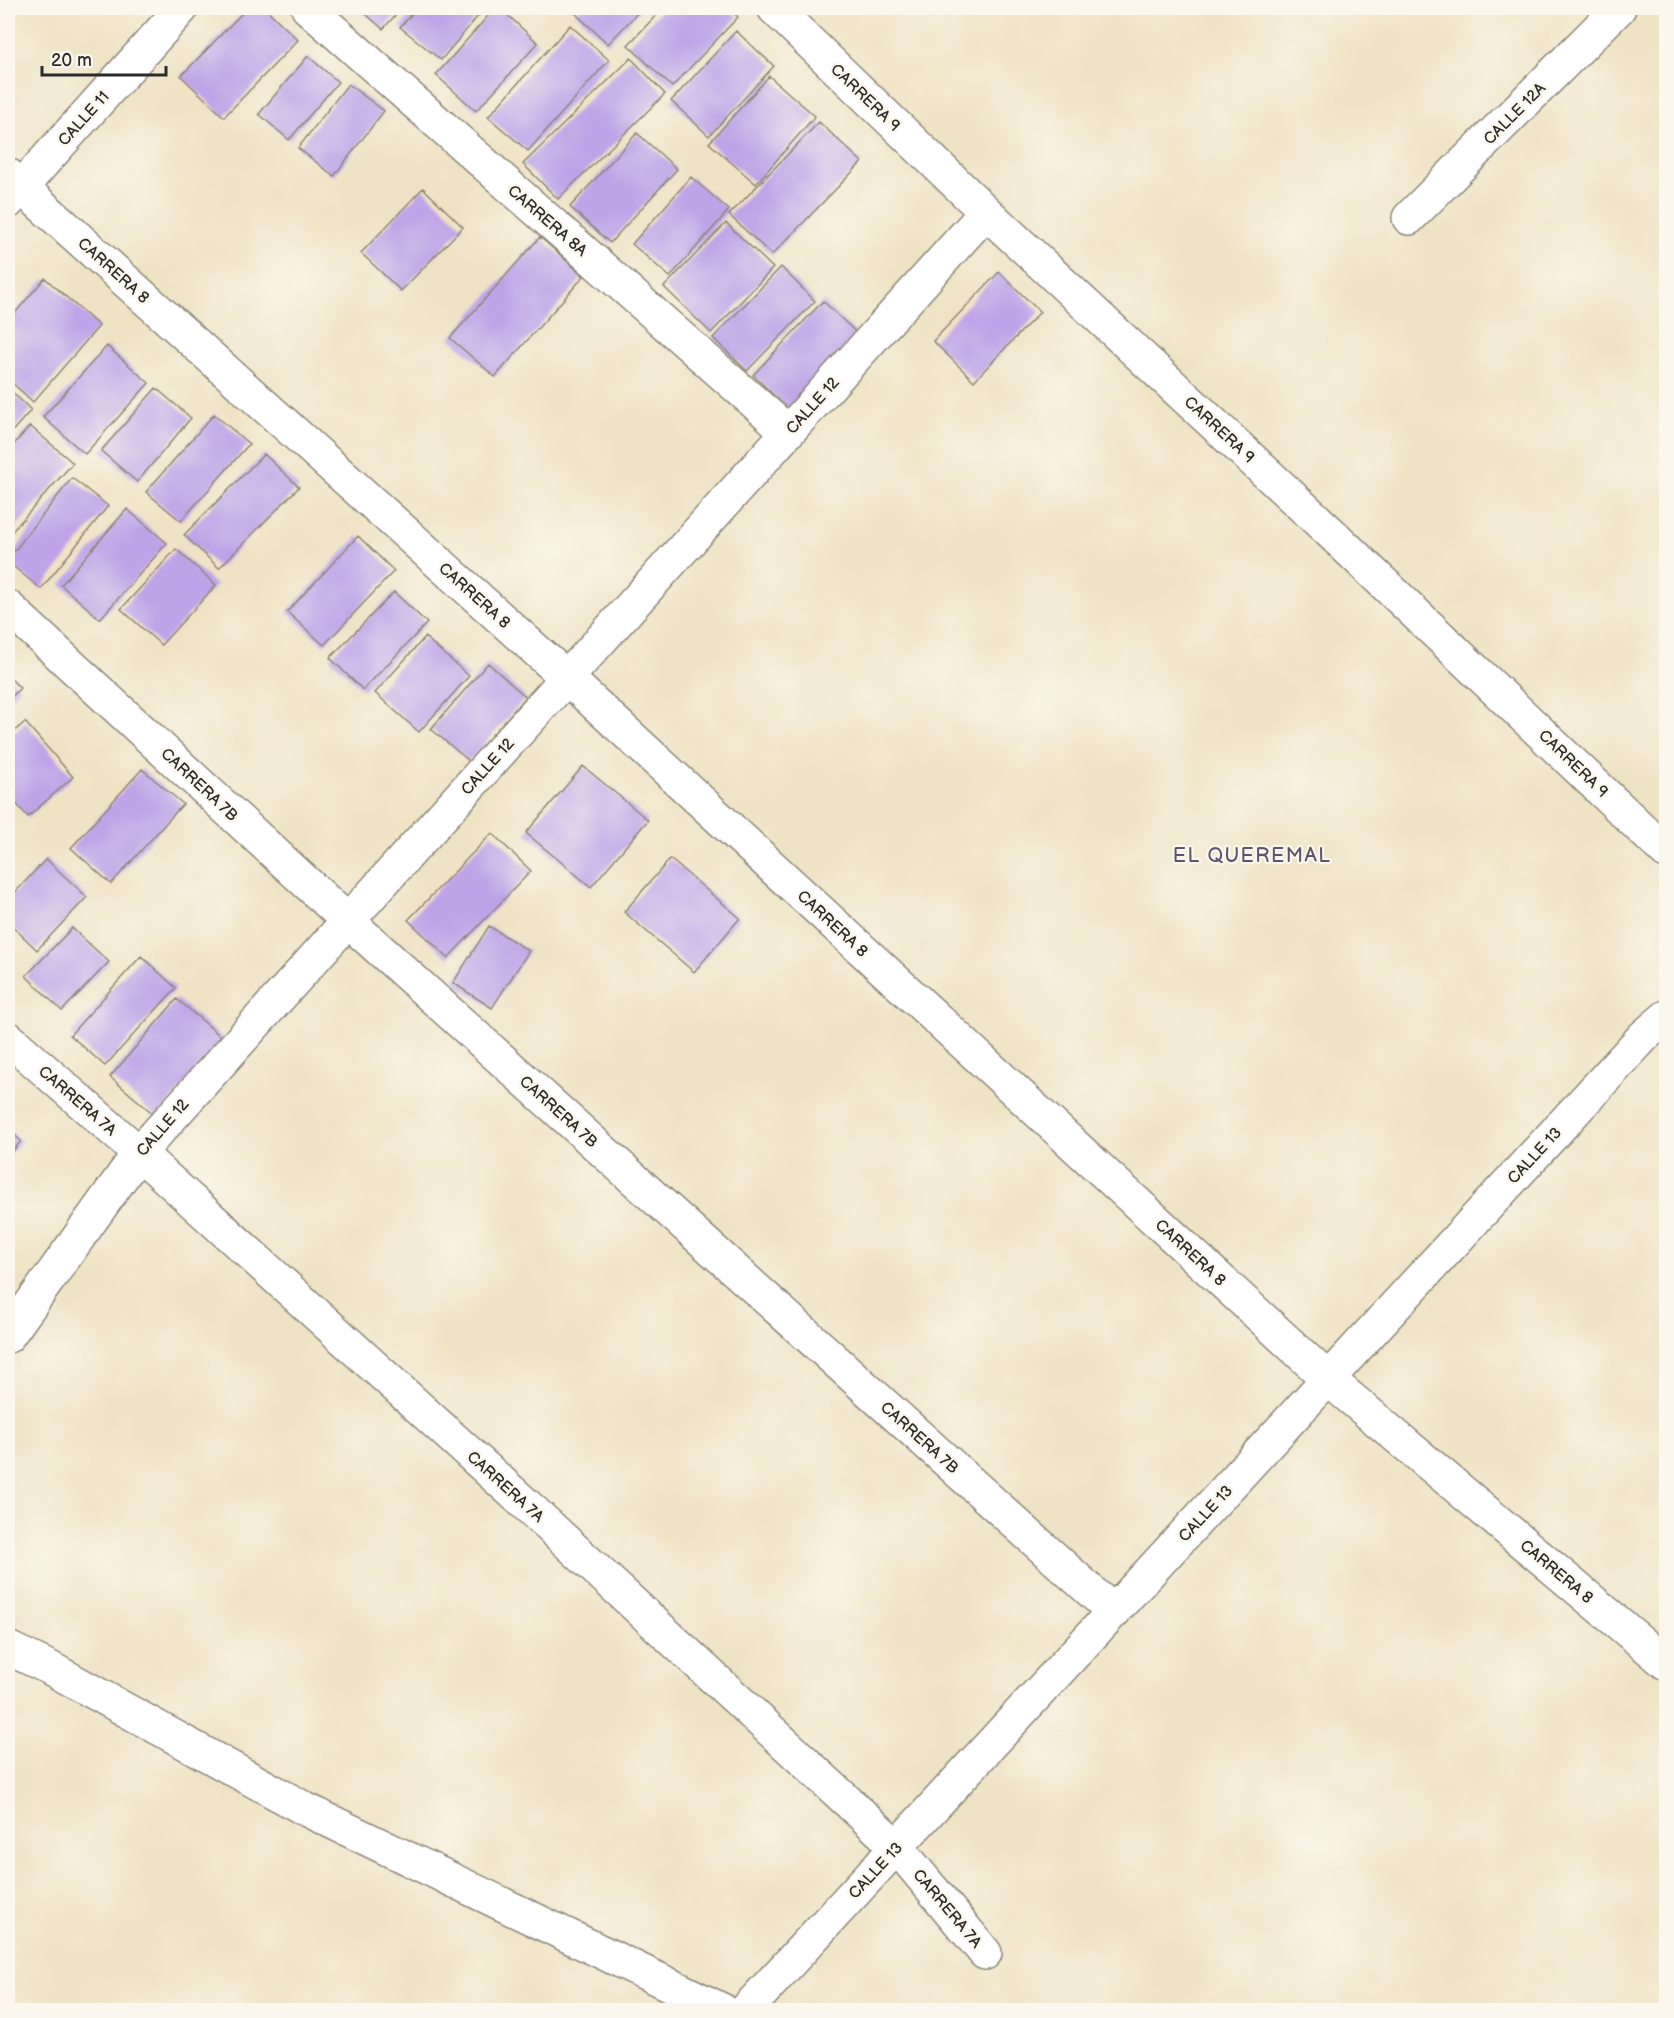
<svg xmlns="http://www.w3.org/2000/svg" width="1674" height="2018" viewBox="0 0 1674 2018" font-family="'Balsamiq Sans',sans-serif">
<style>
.building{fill:#bda4e8}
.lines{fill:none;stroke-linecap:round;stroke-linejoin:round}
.street-casing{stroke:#8d8778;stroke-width:36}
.street{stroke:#fff;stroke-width:33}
.labels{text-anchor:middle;stroke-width:4.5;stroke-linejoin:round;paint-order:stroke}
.street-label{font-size:16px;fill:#2b2b2b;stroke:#fbf7ec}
.quarter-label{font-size:20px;letter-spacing:1.5px;fill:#5e556d;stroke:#fbf7ec}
</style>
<rect width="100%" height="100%" fill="#fbf7ec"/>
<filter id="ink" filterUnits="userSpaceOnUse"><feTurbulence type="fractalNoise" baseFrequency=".0167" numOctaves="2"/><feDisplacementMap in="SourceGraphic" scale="12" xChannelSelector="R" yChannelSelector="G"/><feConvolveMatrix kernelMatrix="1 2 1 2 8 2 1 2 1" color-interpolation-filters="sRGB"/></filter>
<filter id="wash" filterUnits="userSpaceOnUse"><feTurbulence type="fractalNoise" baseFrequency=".008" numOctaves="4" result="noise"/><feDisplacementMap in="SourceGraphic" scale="24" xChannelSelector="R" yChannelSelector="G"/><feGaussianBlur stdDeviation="1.35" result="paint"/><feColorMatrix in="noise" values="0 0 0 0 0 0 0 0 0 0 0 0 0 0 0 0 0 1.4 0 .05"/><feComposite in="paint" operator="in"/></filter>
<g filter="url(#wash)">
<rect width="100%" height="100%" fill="#efe3c5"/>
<g id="blocks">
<!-- building -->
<path class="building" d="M 247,8 L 265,8 L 298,40 L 224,117 L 181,76 Z
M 359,8 L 402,8 L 383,29 Z
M 417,8 L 482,8 L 484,9 L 441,60 L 400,27 Z
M 495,8 L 500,8 L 538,43 L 476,111 L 436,75 Z
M 581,8 L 642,8 L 608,44 L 575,13 Z
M 663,8 L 728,8 L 738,17 L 672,87 L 628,45 Z
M 570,25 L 609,60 L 528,151 L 488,117 Z
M 736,31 L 774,66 L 709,136 L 671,101 Z
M 308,56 L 338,82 L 289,140 L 259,114 Z
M 631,58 L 665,94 L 558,199 L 523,164 Z
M 769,76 L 815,116 L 756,184 L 709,143 Z
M 348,84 L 384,111 L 334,176 L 298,148 Z
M 819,122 L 862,162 L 772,255 L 729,215 Z
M 637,133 L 677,169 L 610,243 L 570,207 Z
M 691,177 L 729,210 L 670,277 L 632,244 Z
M 423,188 L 463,227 L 401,291 L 361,253 Z
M 726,223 L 773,268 L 711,333 L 664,287 Z
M 540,237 L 584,276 L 495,377 L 450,338 Z
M 781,267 L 815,301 L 747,371 L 713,338 Z
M 999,272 L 1040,312 L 974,381 L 933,341 Z
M 45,278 L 99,326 L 33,402 L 8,379 L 8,321 Z
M 823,301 L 865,341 L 794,415 L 753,375 Z
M 107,346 L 149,383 L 85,454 L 43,417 Z
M 8,388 L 31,410 L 8,436 Z
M 156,388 L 191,418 L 137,482 L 101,451 Z
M 214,414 L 249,444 L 181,521 L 146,492 Z
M 30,426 L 73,463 L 8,536 L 8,451 Z
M 264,454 L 299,487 L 219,568 L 184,535 Z
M 72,478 L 108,506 L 41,589 L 8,562 L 8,559 Z
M 127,509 L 167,543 L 100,619 L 61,585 Z
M 358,536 L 394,571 L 324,645 L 287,612 Z
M 176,549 L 216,585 L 161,645 L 121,609 Z
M 394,592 L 427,623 L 363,690 L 330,658 Z
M 425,637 L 469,676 L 419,732 L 375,693 Z
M 488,663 L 526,697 L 469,761 L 431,729 Z
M 8,676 L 20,688 L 8,701 Z
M 25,722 L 73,777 L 28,817 L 8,794 L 8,737 Z
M 583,766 L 648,820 L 591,887 L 526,833 Z
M 142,769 L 183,804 L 111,884 L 71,848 Z
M 492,833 L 531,871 L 448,958 L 408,920 Z
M 46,859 L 87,897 L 37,950 L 8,922 L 8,900 Z
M 670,859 L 740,918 L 694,972 L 624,912 Z
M 489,926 L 529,951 L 492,1008 L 453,983 Z
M 72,928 L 109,962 L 62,1011 L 26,976 Z
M 141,956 L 176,988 L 105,1066 L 70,1035 Z
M 177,999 L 224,1039 L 157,1117 L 110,1077 Z
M 8,1129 L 21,1141 L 8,1157 Z"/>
</g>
</g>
<g filter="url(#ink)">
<use href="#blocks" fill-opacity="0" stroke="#8d8778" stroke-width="1.5"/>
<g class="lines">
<!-- street casing -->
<g class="street-casing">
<path id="street" d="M 308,8 L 788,432
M 774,8 L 986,212 L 1331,533 L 1666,852
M 8,175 L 567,678 L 1328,1379 L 1666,1663
M 8,202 L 182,8
M 1409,218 L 1619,8
M 8,607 L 348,921 L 1114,1612
M 8,1038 L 139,1153 L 533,1511 L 897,1847 L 985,1953
M 8,1336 L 139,1153 L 986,212
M 8,1648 L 50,1668 L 305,1809 L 722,2010
M 746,2010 L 1644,1036 L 1666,1017"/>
</g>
<!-- street -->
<use href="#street" class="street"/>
</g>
</g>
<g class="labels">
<!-- street labels -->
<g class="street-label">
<text transform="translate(866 97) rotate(44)" y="6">CARRERA 9</text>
<text transform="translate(1514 113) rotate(-45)" y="6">CALLE 12A</text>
<text transform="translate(83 118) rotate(-48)" y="6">CALLE 11</text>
<text transform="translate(548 220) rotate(41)" y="6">CARRERA 8A</text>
<text transform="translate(114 270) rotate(42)" y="6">CARRERA 8</text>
<text transform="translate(812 405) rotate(-48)" y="6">CALLE 12</text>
<text transform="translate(1220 429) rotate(43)" y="6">CARRERA 9</text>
<text transform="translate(475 595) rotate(42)" y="6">CARRERA 8</text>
<text transform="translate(1574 763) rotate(44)" y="6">CARRERA 9</text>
<text transform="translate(487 766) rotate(-48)" y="6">CALLE 12</text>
<text transform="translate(200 784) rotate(43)" y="6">CARRERA 7B</text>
<text transform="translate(833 923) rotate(43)" y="6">CARRERA 8</text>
<text transform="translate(78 1100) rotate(41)" y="6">CARRERA 7A</text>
<text transform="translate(559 1111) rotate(42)" y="6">CARRERA 7B</text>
<text transform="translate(162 1127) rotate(-49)" y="6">CALLE 12</text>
<text transform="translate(1534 1155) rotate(-47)" y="6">CALLE 13</text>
<text transform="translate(1191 1252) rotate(43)" y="6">CARRERA 8</text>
<text transform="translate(920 1437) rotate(42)" y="6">CARRERA 7B</text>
<text transform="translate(506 1486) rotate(42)" y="6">CARRERA 7A</text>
<text transform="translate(1205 1513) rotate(-47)" y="6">CALLE 13</text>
<text transform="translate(1557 1571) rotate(40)" y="6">CARRERA 8</text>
<text transform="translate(875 1870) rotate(-47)" y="6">CALLE 13</text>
<text transform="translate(948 1908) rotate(50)" y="6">CARRERA 7A</text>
</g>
<!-- quarter labels -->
<g class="quarter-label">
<text x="1252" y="862">EL QUEREMAL</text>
</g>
</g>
<!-- margin -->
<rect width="1674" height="2018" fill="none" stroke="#fbf7ec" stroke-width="30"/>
<!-- scale -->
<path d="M42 66v9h124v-9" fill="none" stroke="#2b2b2b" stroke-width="3"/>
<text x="51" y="66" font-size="18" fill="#2b2b2b" stroke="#fbf7ec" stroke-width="4.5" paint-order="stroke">20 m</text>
</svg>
